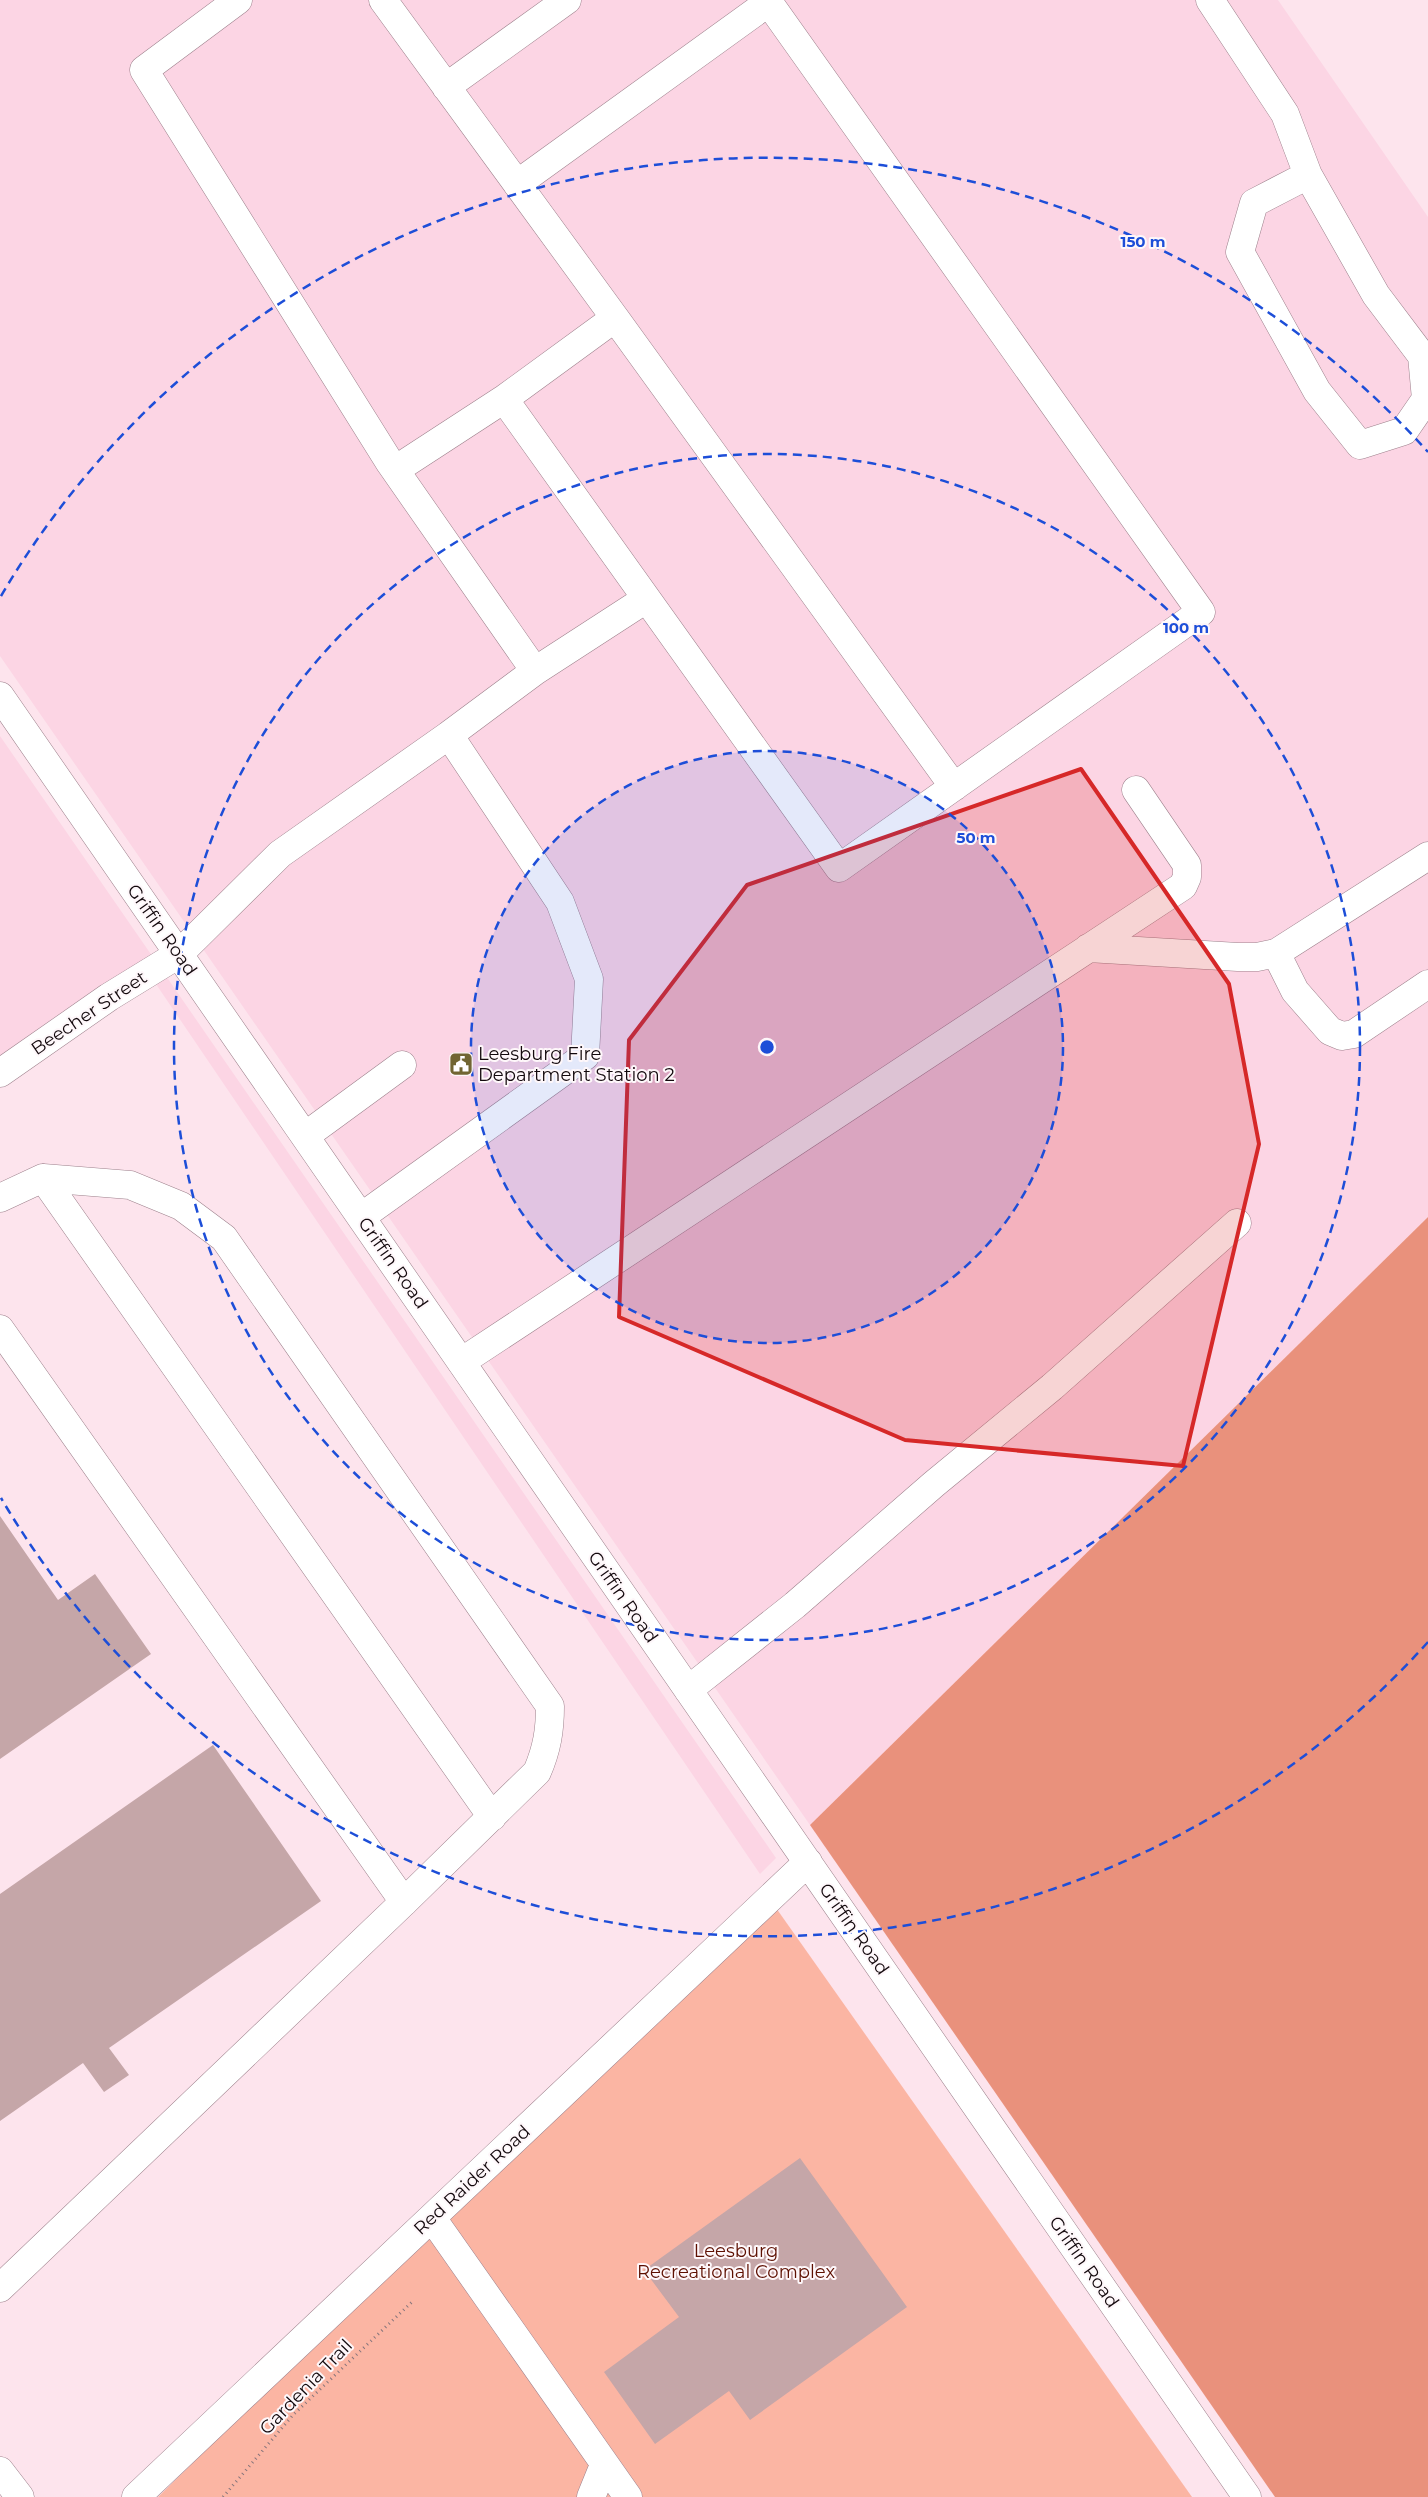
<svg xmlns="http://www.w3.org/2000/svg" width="1428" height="2497" viewBox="0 0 1428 2497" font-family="Montserrat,sans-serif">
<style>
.built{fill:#fcd5e4}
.green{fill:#fbb5a3}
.forest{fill:#e9917c}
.building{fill:#c5a6a8}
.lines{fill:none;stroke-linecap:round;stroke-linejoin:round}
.minor-casing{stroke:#9d818c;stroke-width:29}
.path{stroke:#86757b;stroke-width:3;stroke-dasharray:1 4;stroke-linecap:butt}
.minor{stroke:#fff;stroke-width:28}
.marked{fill:#d62828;fill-opacity:0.2;stroke:#d62828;stroke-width:4;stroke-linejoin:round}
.ring{fill:none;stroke:#1d4ed8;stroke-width:2.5;stroke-dasharray:9 6}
.labels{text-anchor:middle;stroke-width:4;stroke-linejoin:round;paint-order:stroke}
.street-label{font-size:18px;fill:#12080c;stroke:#fef7fa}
.poi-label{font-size:18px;fill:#12080c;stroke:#fef7fa;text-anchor:start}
.park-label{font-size:18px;fill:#5d0f00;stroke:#fef7fa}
.centre{fill:#1d4ed8;stroke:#fef7fa;stroke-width:2.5}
.ring-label{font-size:15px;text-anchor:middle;font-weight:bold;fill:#1d4ed8;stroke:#fef7fa;stroke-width:4;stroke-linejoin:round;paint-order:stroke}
</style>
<rect width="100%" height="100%" fill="#fde4ed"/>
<!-- built -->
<path class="built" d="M 0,0 L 1278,0 L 1428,217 L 1428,1217 L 810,1825 L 0,656 Z
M 0,736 L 776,1858 L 760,1874 L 141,962 L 0,1060 Z"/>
<!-- green -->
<path class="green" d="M 769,1898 L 1192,2497 L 158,2497 Z"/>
<!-- forest -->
<path class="forest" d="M 1428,1217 L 1428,2497 L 1275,2497 L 810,1825 Z"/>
<!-- building -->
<path class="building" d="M 0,1516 L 58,1600 L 95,1574 L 151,1654 L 0,1759 Z
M 213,1745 L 321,1901 L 109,2048 L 129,2075 L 104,2092 L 83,2063 L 0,2121 L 0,1894 Z
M 800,2158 L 907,2307 L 750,2420 L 729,2391 L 655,2444 L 604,2372 L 679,2317 L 644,2270 Z"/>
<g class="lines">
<!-- minor casing -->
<g class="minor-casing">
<path id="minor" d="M 238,0 L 144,70 L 390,463 L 535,671 L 646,599
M 383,0 L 615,318 L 504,399 L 839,868 L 1201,612 L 767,0
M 1210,0 L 1285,114 L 1308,175 L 1376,295 L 1422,356 L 1426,399 L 1404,431 L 1360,445 L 1317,391 L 1240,252 L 1254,203 L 1308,175
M 446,87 L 567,0
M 517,184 L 769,2
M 615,318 L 954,787
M 395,470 L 504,399
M 0,696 L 1247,2497
M 449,735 L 535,671
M 1088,948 L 1238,957 L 1257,957 L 1276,953 L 1428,856
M 1276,953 L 1295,991 L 1330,1031 L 1342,1036 L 1354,1034 L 1428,984
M 0,1073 L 109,997 L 179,954 L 280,854 L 449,735 L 560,902 L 589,979 L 585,1056 L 361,1217
M 305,1136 L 402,1065
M 43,1178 L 492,1817
M 0,1198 L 43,1178 L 130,1185 L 181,1206 L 224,1238 L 550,1706 C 550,1730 547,1749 537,1772 L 404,1902 L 0,2288
M 0,1329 L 404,1902
M 461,1362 L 1183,886 L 1187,877 L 1187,865 L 1136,790
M 688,1690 L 795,1605 L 934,1484 L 1052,1387 L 1237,1223
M 432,2218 L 628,2497
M 0,2471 L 20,2497
M 136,2497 L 808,1862
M 591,2497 L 604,2465"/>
</g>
<!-- path -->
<path class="path" d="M 223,2497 L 293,2415 L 413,2301"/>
<!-- minor -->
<use href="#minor" class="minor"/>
</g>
<!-- marked area -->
<path class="marked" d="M 1081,769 L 1229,984 L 1259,1144 L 1183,1466 L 905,1440 L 619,1317 L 629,1040 L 747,885 Z"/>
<!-- distance rings -->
<circle cx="767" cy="1047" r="296" fill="#1d4ed8" fill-opacity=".12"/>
<g class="ring">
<circle cx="767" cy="1047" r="296"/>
<circle cx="767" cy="1047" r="593"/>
<path d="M1428 1642A889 889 0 0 1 1 1498M1 596A889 889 0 0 1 1428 452"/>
</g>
<!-- icons -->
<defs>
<g id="civic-square" transform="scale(1.25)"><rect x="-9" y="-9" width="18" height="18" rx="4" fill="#716532" stroke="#fef7fa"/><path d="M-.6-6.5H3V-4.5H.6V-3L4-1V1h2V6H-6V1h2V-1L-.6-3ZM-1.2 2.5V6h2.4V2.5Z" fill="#fff"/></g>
</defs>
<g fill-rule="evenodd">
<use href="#civic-square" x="461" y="1064"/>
</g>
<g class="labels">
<!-- street labels -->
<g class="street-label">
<text transform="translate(162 930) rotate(55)" y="6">Griffin Road</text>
<text transform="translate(89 1013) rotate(-34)" y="6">Beecher Street</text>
<text transform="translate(393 1263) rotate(55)" y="6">Griffin Road</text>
<text transform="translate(623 1597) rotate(55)" y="6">Griffin Road</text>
<text transform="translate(854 1929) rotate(55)" y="6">Griffin Road</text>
<text transform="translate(472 2180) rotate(-43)" y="6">Red Raider Road</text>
<text transform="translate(1084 2262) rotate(55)" y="6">Griffin Road</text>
<text transform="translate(306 2387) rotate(-46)" y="6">Gardenia Trail</text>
</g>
<!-- poi labels -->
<g class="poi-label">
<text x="478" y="1060">Leesburg Fire<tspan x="478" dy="21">Department Station 2</tspan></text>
</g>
<!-- park labels -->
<g class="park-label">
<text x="736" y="2257">Leesburg<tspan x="736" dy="21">Recreational Complex</tspan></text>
</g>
</g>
<circle cx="767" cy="1047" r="8" class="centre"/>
<g class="ring-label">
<text x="1143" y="247">150 m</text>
<text x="1186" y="633">100 m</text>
<text x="976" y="843">50 m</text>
</g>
</svg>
